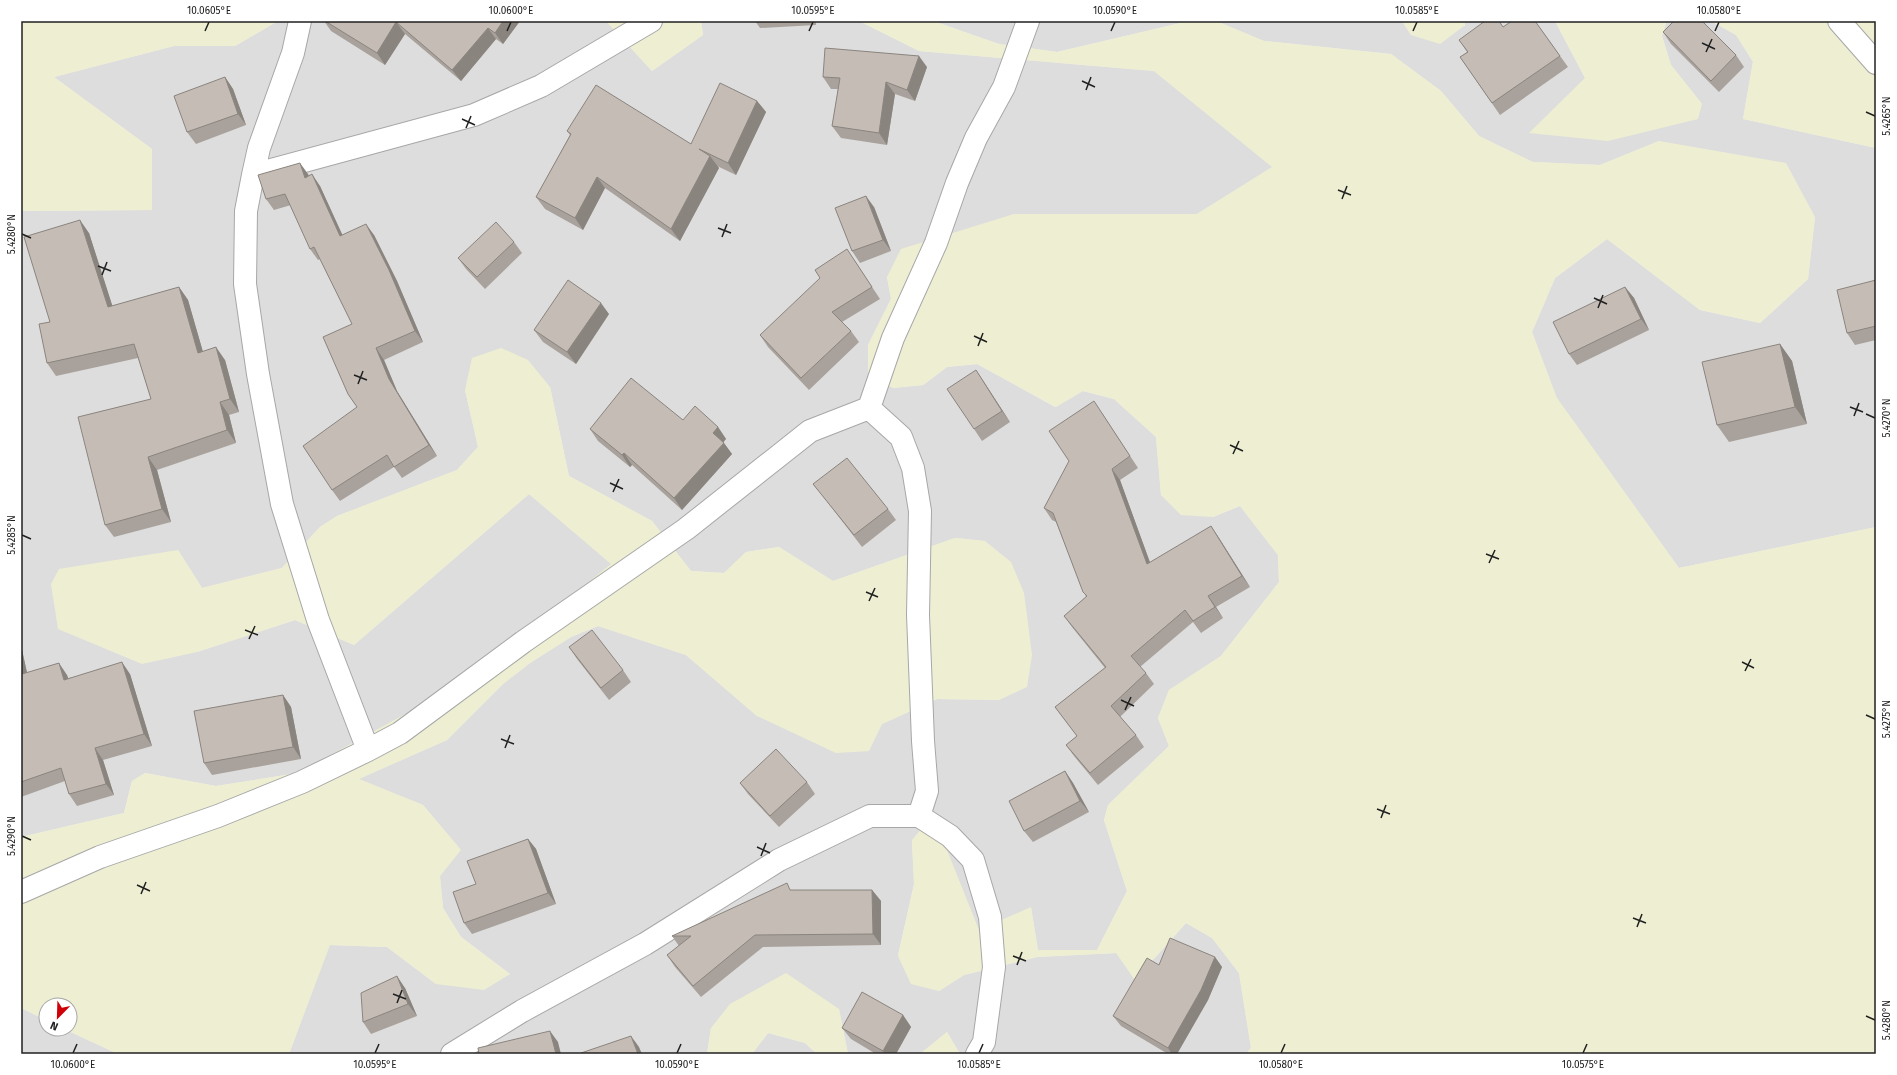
<svg xmlns="http://www.w3.org/2000/svg" width="1897" height="1075" viewBox="0 0 1897 1075" font-family="'Fira Sans',sans-serif">
<style>
.residential{fill:#dedddd}
.farmland{fill:#eeefd2}
.lines{fill:none;stroke-linecap:round;stroke-linejoin:round}
.street-casing{stroke:#a7a7a7;stroke-width:24}
.street{stroke:#fff;stroke-width:22}
.wall{fill:#a9a29c}
.shaded-wall{fill:#8a847f}
.building{fill:#c5bcb5;stroke:#8a847f}
.ticks{fill:none;stroke:#202020;stroke-width:1.5}
.neatline{fill:none;stroke:#202020;stroke-width:1.5}
.ticks-label{font-size:10px;text-anchor:middle;fill:#202020}
</style>
<rect width="100%" height="100%" fill="#f0ede6"/>
<!-- residential -->
<path class="residential" d="M 278,21 L 606,21 L 652,71 L 703,35 L 701,21 L 859,21 L 919,51 L 1154,71 L 1273,167 L 1197,214 L 1014,214 L 887,277 L 891,299 L 868,345 L 893,388 L 923,385 L 947,367 L 977,364 L 1055,407 L 1083,391 L 1114,399 L 1156,437 L 1161,495 L 1213,517 L 1240,506 L 1278,555 L 1279,582 L 1221,656 L 1169,690 L 1158,718 L 1169,746 L 1108,805 L 1104,820 L 1127,891 L 1097,950 L 1038,950 L 1031,908 L 979,930 L 912,840 L 914,884 L 898,955 L 939,991 L 964,975 L 1037,957 L 1117,953 L 1135,980 L 1186,923 L 1212,938 L 1239,973 L 1251,1048 L 1246,1054 L 960,1054 L 947,1032 L 920,1054 L 848,1054 L 839,1009 L 711,1028 L 707,1054 L 289,1054 L 329,945 L 387,947 L 436,984 L 510,974 L 461,937 L 443,908 L 440,876 L 460,849 L 423,805 L 358,779 L 447,740 L 503,684 L 530,663 L 571,637 L 598,626 L 686,655 L 757,716 L 882,724 L 937,699 L 999,700 L 985,541 L 955,538 L 833,581 L 779,547 L 746,552 L 724,573 L 691,571 L 652,521 L 569,476 L 550,387 L 465,390 L 478,447 L 457,470 L 337,516 L 320,527 L 282,568 L 202,588 L 178,550 L 197,652 L 295,620 L 354,645 L 529,494 L 612,564 L 466,681 L 298,773 L 216,786 L 145,773 L 132,781 L 124,813 L 21,837 L 21,211 L 152,210 L 152,149 L 54,77 L 174,46 L 235,46 Z
M 933,21 L 1189,21 L 1057,52 L 999,44 Z
M 1216,21 L 1402,21 L 1411,35 L 1465,26 L 1465,21 L 1555,21 L 1585,78 L 1702,104 L 1671,65 L 1662,36 L 1665,21 L 1711,21 L 1736,35 L 1753,62 L 1743,119 L 1876,148 L 1876,527 L 1679,568 L 1556,398 L 1532,332 L 1555,278 L 1607,239 L 1700,310 L 1760,323 L 1808,279 L 1815,217 L 1659,141 L 1600,165 L 1533,162 L 1479,136 L 1441,91 L 1391,54 L 1264,41 Z
M 21,1008 L 46,1020 L 46,1029 L 64,1029 L 118,1054 L 21,1054 Z
M 768,1033 L 805,1043 L 817,1054 L 752,1054 Z"/>
<!-- farmland -->
<path class="farmland" d="M 21,21 L 278,21 L 235,46 L 174,46 L 54,77 L 152,149 L 152,210 L 21,211 Z
M 606,21 L 701,21 L 703,35 L 652,71 Z
M 859,21 L 933,21 L 999,44 L 1057,52 L 1189,21 L 1216,21 L 1264,41 L 1391,54 L 1441,91 L 1479,136 L 1533,162 L 1600,165 L 1659,141 L 1786,163 L 1815,217 L 1808,279 L 1760,323 L 1700,310 L 1607,239 L 1555,278 L 1532,332 L 1557,398 L 1679,568 L 1876,527 L 1876,1054 L 1246,1054 L 1251,1048 L 1239,973 L 1212,938 L 1186,923 L 1135,980 L 1116,953 L 1037,957 L 964,975 L 939,991 L 911,984 L 898,956 L 914,884 L 912,840 L 933,815 L 979,930 L 1031,907 L 1038,950 L 1097,950 L 1127,891 L 1104,820 L 1108,805 L 1169,746 L 1158,718 L 1169,690 L 1221,656 L 1279,582 L 1278,555 L 1240,506 L 1213,517 L 1181,515 L 1161,495 L 1156,437 L 1114,399 L 1083,391 L 1056,407 L 977,364 L 947,367 L 923,385 L 893,388 L 868,376 L 868,345 L 891,299 L 887,277 L 901,249 L 1014,214 L 1197,214 L 1272,167 L 1154,71 L 919,51 Z
M 1402,21 L 1465,21 L 1465,25 L 1440,44 L 1411,35 Z
M 1555,21 L 1667,21 L 1662,36 L 1671,65 L 1702,104 L 1698,119 L 1608,141 L 1529,133 L 1585,78 Z
M 1711,21 L 1876,21 L 1876,148 L 1743,119 L 1753,61 L 1736,35 Z
M 501,348 L 528,360 L 550,387 L 569,476 L 652,521 L 691,571 L 724,573 L 746,552 L 779,547 L 833,581 L 955,538 L 985,541 L 1011,562 L 1024,593 L 1032,655 L 1027,687 L 999,700 L 937,699 L 882,724 L 869,751 L 836,753 L 757,716 L 686,655 L 598,626 L 571,637 L 530,663 L 503,684 L 447,740 L 359,779 L 423,805 L 461,850 L 440,876 L 443,908 L 461,937 L 510,974 L 484,990 L 436,984 L 387,947 L 330,945 L 289,1054 L 118,1054 L 64,1029 L 70,1029 L 70,1005 L 46,1005 L 46,1020 L 21,1008 L 21,837 L 124,813 L 132,781 L 145,773 L 216,786 L 298,773 L 466,681 L 611,564 L 529,494 L 354,645 L 295,620 L 197,652 L 142,664 L 58,629 L 51,584 L 59,569 L 178,550 L 202,588 L 282,568 L 320,527 L 337,516 L 457,470 L 478,447 L 465,390 L 472,358 Z
M 786,973 L 839,1009 L 848,1054 L 817,1054 L 805,1043 L 768,1033 L 752,1054 L 707,1054 L 711,1028 L 730,1004 Z
M 947,1032 L 960,1054 L 920,1054 Z"/>
<g class="lines">
<!-- street casing -->
<g class="street-casing">
<path id="street" d="M 1839,21 L 1876,63
M 253,175 L 474,115 L 541,86 L 651,21
M 869,408 L 901,437 L 913,468 L 920,511 L 918,615 L 923,741 L 927,791 L 919,816
M 368,750 L 400,733 L 523,642 L 686,529 L 810,431 L 869,408 L 893,338 L 936,243 L 957,183 L 976,138 L 1004,87 L 1028,21
M 21,892 L 100,857 L 218,816 L 302,782 L 368,750 L 318,620 L 282,504 L 258,374 L 245,284 L 246,211 L 253,175 L 259,148 L 293,53 L 300,21
M 452,1054 L 522,1011 L 645,944 L 779,860 L 870,816 L 919,816 L 950,836 L 973,860 L 990,917 L 994,967 L 984,1042 L 977,1054"/>
</g>
<!-- street -->
<use href="#street" class="street"/>
</g>
<!-- wall -->
<path class="wall" d="M 324,21 L 520,21 L 503,44 L 496,39 L 461,81 L 405,34 L 385,65 L 331,31 Z
M 755,21 L 816,21 L 816,25 L 760,28 Z
M 1535,21 L 1568,67 L 1500,115 L 1460,57 L 1467,52 L 1459,40 L 1503,27 Z
M 1663,32 L 1736,55 L 1744,67 L 1719,92 L 1671,44 Z
M 927,67 L 915,101 L 895,94 L 887,145 L 841,138 L 832,126 L 838,89 L 831,89 L 823,77 Z
M 225,77 L 233,89 L 246,125 L 196,144 L 187,132 Z
M 757,101 L 766,112 L 736,175 L 717,166 L 719,168 L 680,241 L 605,188 L 583,230 L 545,209 L 536,197 L 570,135 L 567,131 L 691,144 Z
M 308,174 L 309,176 L 320,186 L 342,235 L 374,235 L 397,281 L 423,342 L 384,360 L 397,391 L 437,456 L 402,478 L 394,467 L 340,501 L 332,490 L 357,407 L 348,394 L 352,324 L 320,259 L 318,260 L 310,249 L 291,205 L 274,210 L 266,199 Z
M 874,207 L 891,251 L 860,263 L 852,251 Z
M 89,233 L 112,306 L 179,287 L 188,300 L 203,352 L 225,360 L 239,412 L 229,415 L 236,443 L 157,470 L 171,522 L 114,537 L 105,525 L 151,399 L 138,358 L 56,376 L 47,363 L 50,322 Z
M 514,242 L 522,253 L 485,289 L 466,269 L 458,258 Z
M 855,261 L 880,299 L 842,322 L 851,331 L 859,342 L 809,390 L 768,347 L 760,335 Z
M 1876,280 L 1876,340 L 1855,345 L 1847,333 Z
M 1625,287 L 1634,298 L 1649,330 L 1577,365 L 1569,354 Z
M 609,314 L 576,364 L 543,342 L 534,330 Z
M 1780,344 L 1792,361 L 1807,424 L 1729,442 L 1717,425 Z
M 976,370 L 1010,422 L 982,441 L 974,429 Z
M 1102,413 L 1138,468 L 1120,480 L 1150,563 L 1211,526 L 1219,538 L 1250,587 L 1216,607 L 1223,618 L 1201,633 L 1193,622 L 1140,667 L 1146,673 L 1154,684 L 1120,717 L 1136,735 L 1144,747 L 1098,785 L 1074,756 L 1066,745 L 1077,736 L 1055,707 L 1105,668 L 1072,627 L 1064,616 L 1086,597 L 1056,522 L 1052,520 L 1044,508 Z
M 683,420 L 718,427 L 726,439 L 723,442 L 732,454 L 682,510 L 632,465 L 630,467 L 598,441 L 590,429 Z
M 813,484 L 888,509 L 896,520 L 862,547 L 822,495 Z
M 569,647 L 623,670 L 631,682 L 609,700 L 577,659 Z
M 21,648 L 22,650 L 27,673 L 67,675 L 68,678 L 130,674 L 152,746 L 103,760 L 114,795 L 77,806 L 69,794 L 65,781 L 21,797 Z
M 283,695 L 291,707 L 301,759 L 212,775 L 204,763 Z
M 1065,771 L 1073,783 L 1089,812 L 1033,842 L 1024,831 Z
M 807,782 L 815,794 L 779,827 L 748,794 L 740,783 Z
M 528,839 L 536,849 L 556,904 L 472,934 L 464,923 L 476,884 Z
M 792,890 L 872,890 L 881,901 L 881,945 L 763,947 L 701,997 L 675,967 L 667,955 L 679,946 L 672,936 Z
M 1215,957 L 1222,967 L 1208,1000 L 1177,1054 L 1168,1054 L 1121,1026 L 1113,1016 L 1159,965 Z
M 405,988 L 417,1016 L 371,1034 L 363,1022 Z
M 903,1015 L 911,1027 L 896,1054 L 876,1054 L 851,1039 L 842,1028 Z"/>
<!-- shaded-wall -->
<path class="shaded-wall" d="M 503,21 L 520,21 L 503,44 L 495,33 Z
M 396,22 L 405,34 L 385,65 L 377,53 Z
M 488,28 L 496,39 L 461,81 L 452,70 Z
M 919,56 L 927,67 L 915,101 L 907,90 Z
M 225,77 L 233,89 L 246,125 L 238,114 Z
M 886,82 L 895,94 L 887,145 L 879,133 Z
M 757,101 L 766,112 L 736,175 L 728,163 Z
M 710,156 L 719,168 L 680,241 L 671,229 Z
M 300,163 L 308,174 L 312,189 L 305,178 Z
M 312,174 L 320,186 L 348,247 L 340,236 Z
M 597,177 L 605,188 L 583,230 L 575,218 Z
M 866,196 L 874,207 L 891,251 L 883,240 Z
M 80,220 L 89,233 L 117,320 L 108,307 Z
M 366,224 L 374,235 L 397,281 L 423,342 L 415,331 Z
M 179,287 L 188,300 L 207,366 L 198,353 Z
M 1625,287 L 1634,298 L 1649,330 L 1641,319 Z
M 601,303 L 609,314 L 576,364 L 567,352 Z
M 1780,344 L 1792,361 L 1807,424 L 1795,407 Z
M 216,347 L 225,360 L 239,412 L 230,399 Z
M 376,348 L 384,360 L 397,391 L 437,456 L 429,445 L 389,379 Z
M 976,370 L 984,382 L 1010,422 L 1002,411 Z
M 220,402 L 229,415 L 236,443 L 227,430 Z
M 718,427 L 726,439 L 721,445 L 713,433 Z
M 724,443 L 732,454 L 682,510 L 674,498 Z
M 624,453 L 632,465 L 630,467 L 622,455 Z
M 148,457 L 157,470 L 171,522 L 162,509 Z
M 1112,469 L 1120,480 L 1155,576 L 1147,564 Z
M 1211,526 L 1219,538 L 1250,587 L 1242,576 Z
M 1208,596 L 1216,607 L 1223,618 L 1215,607 Z
M 21,648 L 22,650 L 30,686 L 22,674 L 21,672 Z
M 122,662 L 130,674 L 152,746 L 144,734 Z
M 59,663 L 67,675 L 72,691 L 64,680 Z
M 283,695 L 291,707 L 301,759 L 293,747 Z
M 95,748 L 103,760 L 114,795 L 106,784 Z
M 1065,771 L 1073,783 L 1089,812 L 1080,801 Z
M 528,839 L 536,849 L 556,904 L 548,893 Z
M 872,890 L 881,901 L 881,945 L 873,934 Z
M 1215,957 L 1222,967 L 1208,1000 L 1177,1054 L 1172,1054 L 1168,1048 Z
M 397,976 L 405,988 L 417,1016 L 408,1004 Z
M 903,1015 L 911,1027 L 896,1054 L 885,1054 L 883,1051 Z
M 550,1031 L 558,1042 L 561,1054 L 556,1054 Z
M 631,1036 L 639,1047 L 642,1054 L 638,1054 Z"/>
<!-- building -->
<path class="building" d="M 325,21 L 503,21 L 495,33 L 488,28 L 452,70 L 396,22 L 377,53 Z
M 1485,21 L 1499,21 L 1503,27 L 1512,21 L 1535,21 L 1560,56 L 1492,103 L 1460,57 L 1468,52 L 1459,40 Z
M 1674,21 L 1702,21 L 1736,55 L 1711,81 L 1663,32 Z
M 825,48 L 919,56 L 907,90 L 886,82 L 879,133 L 832,126 L 840,78 L 823,77 Z
M 225,77 L 238,114 L 187,132 L 174,96 Z
M 720,83 L 757,101 L 728,163 L 699,149 L 710,156 L 671,229 L 597,177 L 575,218 L 536,197 L 571,134 L 567,131 L 596,85 L 691,144 Z
M 300,163 L 305,178 L 312,174 L 340,236 L 366,224 L 389,270 L 415,331 L 376,348 L 389,379 L 429,445 L 394,467 L 387,455 L 332,490 L 303,446 L 357,407 L 348,394 L 323,337 L 352,324 L 314,247 L 310,249 L 285,194 L 266,199 L 258,175 Z
M 866,196 L 883,240 L 852,251 L 835,208 Z
M 80,220 L 108,307 L 179,287 L 198,353 L 216,347 L 230,399 L 220,402 L 227,430 L 148,457 L 162,509 L 105,525 L 78,417 L 151,399 L 134,344 L 47,363 L 39,324 L 50,322 L 24,237 Z
M 496,222 L 514,242 L 477,277 L 458,258 Z
M 847,249 L 872,287 L 832,312 L 851,331 L 801,378 L 760,335 L 820,278 L 815,270 Z
M 568,280 L 601,303 L 567,352 L 534,330 Z
M 1876,280 L 1876,326 L 1847,333 L 1837,290 Z
M 1625,287 L 1641,319 L 1569,354 L 1553,322 Z
M 1780,344 L 1795,407 L 1717,425 L 1702,362 Z
M 976,370 L 1002,411 L 974,429 L 947,389 Z
M 631,378 L 683,420 L 695,406 L 718,427 L 713,433 L 724,443 L 674,498 L 624,453 L 622,455 L 590,429 Z
M 1094,401 L 1130,456 L 1112,469 L 1147,564 L 1211,526 L 1242,576 L 1208,596 L 1215,607 L 1193,621 L 1185,610 L 1131,656 L 1146,673 L 1111,706 L 1136,735 L 1090,773 L 1066,745 L 1077,736 L 1055,707 L 1106,667 L 1064,616 L 1087,596 L 1083,592 L 1053,513 L 1044,508 L 1069,461 L 1049,431 Z
M 847,458 L 888,509 L 854,535 L 813,484 Z
M 592,630 L 623,670 L 601,688 L 569,647 Z
M 122,662 L 144,734 L 95,748 L 106,784 L 69,794 L 61,768 L 21,782 L 21,672 L 22,674 L 59,663 L 64,680 Z
M 283,695 L 293,747 L 204,763 L 194,711 Z
M 776,749 L 807,782 L 770,816 L 740,783 Z
M 1065,771 L 1080,801 L 1024,831 L 1009,801 Z
M 528,839 L 548,893 L 464,923 L 453,892 L 476,884 L 467,861 Z
M 787,883 L 790,890 L 872,890 L 873,934 L 755,935 L 693,986 L 667,955 L 691,936 L 672,936 Z
M 1170,938 L 1215,957 L 1201,990 L 1168,1048 L 1113,1016 L 1147,958 L 1159,965 Z
M 397,976 L 408,1004 L 363,1022 L 361,993 Z
M 862,992 L 903,1015 L 883,1051 L 842,1028 Z
M 550,1031 L 556,1054 L 479,1054 L 478,1048 Z
M 631,1036 L 638,1054 L 581,1054 L 581,1053 Z"/>
<!-- ticks -->
<path class="ticks" d="M 205,31 L 209,22M 507,31 L 511,22M 809,31 L 813,22M 1111,31 L 1115,22M 1413,31 L 1417,22M 1715,31 L 1719,22M 1702,43 L 1715,49M 1706,52 L 1712,39M 1082,81 L 1095,87M 1086,90 L 1091,77M 1866,112 L 1875,116M 462,119 L 475,125M 466,128 L 471,116M 1338,190 L 1351,195M 1342,199 L 1347,186M 718,228 L 731,233M 22,234 L 31,238M 722,237 L 727,224M 98,266 L 111,271M 102,275 L 107,262M 1594,298 L 1607,304M 1598,308 L 1603,295M 974,336 L 987,342M 978,346 L 983,333M 354,375 L 367,380M 358,384 L 363,371M 1850,407 L 1863,412M 1866,414 L 1875,418M 1854,416 L 1859,403M 1230,445 L 1243,451M 1233,454 L 1239,441M 610,483 L 623,489M 613,492 L 619,479M 22,535 L 31,539M 1486,554 L 1499,559M 1489,563 L 1495,550M 866,592 L 878,597M 869,601 L 875,588M 245,630 L 258,635M 249,639 L 255,626M 1742,662 L 1754,668M 1745,671 L 1751,659M 1121,700 L 1134,706M 1125,710 L 1131,697M 1866,715 L 1875,719M 501,739 L 514,744M 505,748 L 510,735M 1377,809 L 1390,814M 1381,818 L 1386,805M 22,836 L 31,840M 757,847 L 770,853M 761,856 L 766,843M 137,885 L 150,891M 141,894 L 146,882M 1633,918 L 1646,923M 1637,927 L 1642,914M 1013,956 L 1026,961M 1017,965 L 1022,952M 393,994 L 406,999M 397,1003 L 402,990M 1866,1016 L 1875,1020M 73,1053 L 77,1044M 375,1053 L 379,1044M 677,1053 L 681,1044M 979,1053 L 983,1044M 1281,1053 L 1285,1044M 1583,1053 L 1587,1044"/>
<!-- border -->
<rect width="1897" height="1075" fill="none" stroke="#ffffff" stroke-width="44"/>
<!-- north arrow -->
<g transform="translate(58 1017) rotate(203)"><circle r="19" fill="#ffffff" stroke="#a6a6a6"/>
<path d="M0-3L7 15L0 10L-7 15Z" fill="#cf0007"/>
<text y="-6" font-size="11" font-weight="bold" text-anchor="middle" fill="#202020">N</text>
</g>
<rect x="22" y="22" width="1853" height="1031" class="neatline"/>
<g class="ticks-label">
<text x="209" y="14">10.0605°E</text>
<text x="511" y="14">10.0600°E</text>
<text x="813" y="14">10.0595°E</text>
<text x="1115" y="14">10.0590°E</text>
<text x="1417" y="14">10.0585°E</text>
<text x="1719" y="14">10.0580°E</text>
<text transform="translate(1886 116) rotate(-90)" y="4">5.4265°N</text>
<text transform="translate(11 234) rotate(-90)" y="4">5.4280°N</text>
<text transform="translate(1886 418) rotate(-90)" y="4">5.4270°N</text>
<text transform="translate(11 535) rotate(-90)" y="4">5.4285°N</text>
<text transform="translate(1886 719) rotate(-90)" y="4">5.4275°N</text>
<text transform="translate(11 836) rotate(-90)" y="4">5.4290°N</text>
<text transform="translate(1886 1020) rotate(-90)" y="4">5.4280°N</text>
<text x="73" y="1068">10.0600°E</text>
<text x="375" y="1068">10.0595°E</text>
<text x="677" y="1068">10.0590°E</text>
<text x="979" y="1068">10.0585°E</text>
<text x="1281" y="1068">10.0580°E</text>
<text x="1583" y="1068">10.0575°E</text>
</g>
</svg>
